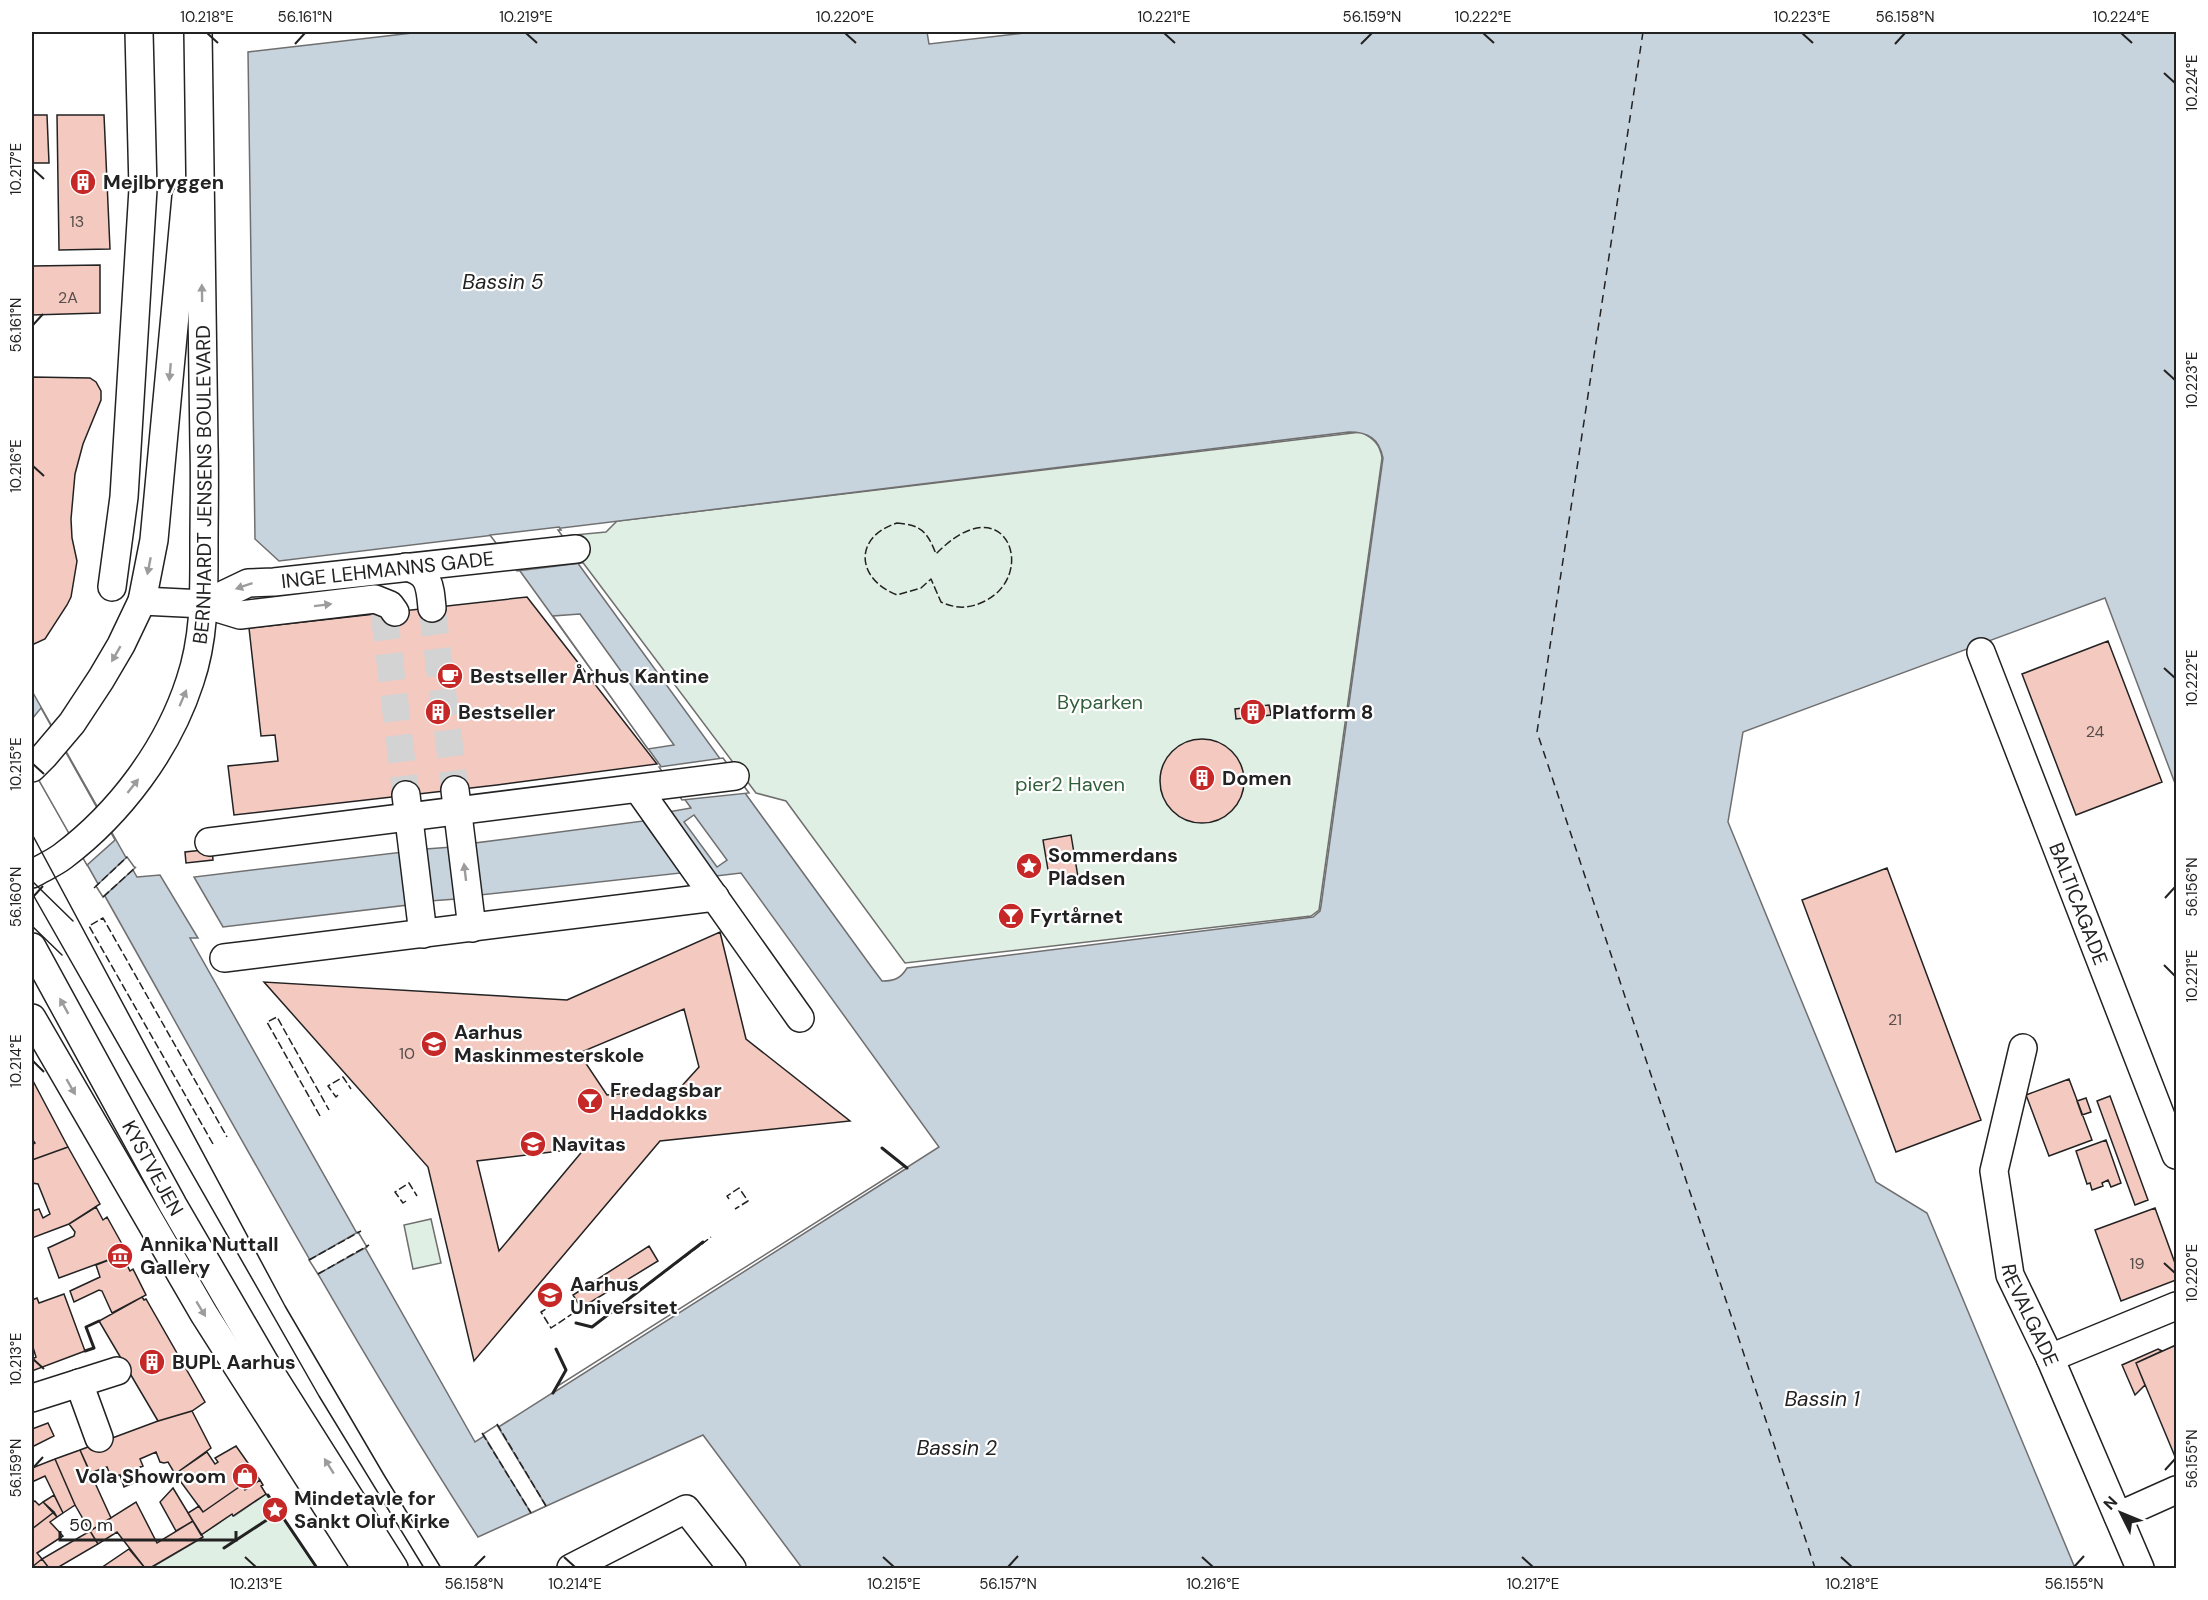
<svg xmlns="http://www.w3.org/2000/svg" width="2208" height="1600" viewBox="0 0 2208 1600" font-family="'DM Sans',sans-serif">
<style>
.green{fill:#e0efe3;stroke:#6f6f6f;stroke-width:1.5}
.water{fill:#c7d3dd;stroke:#6f6f6f;stroke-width:1.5;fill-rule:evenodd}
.pier{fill:#fff;stroke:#6f6f6f;stroke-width:1.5}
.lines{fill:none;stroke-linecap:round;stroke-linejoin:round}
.ferry{stroke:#222;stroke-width:1.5;stroke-dasharray:8 6;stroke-linecap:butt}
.building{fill:#f3c9c0;stroke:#222;stroke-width:1.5;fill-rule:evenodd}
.minor-tunnel{stroke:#d3d3d3;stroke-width:27;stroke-dasharray:27 14;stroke-linecap:butt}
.minor-casing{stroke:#222;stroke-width:30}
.minor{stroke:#fff;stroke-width:27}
.tram{stroke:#222;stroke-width:1.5}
.fence{stroke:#222;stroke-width:1.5;stroke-dasharray:8 3;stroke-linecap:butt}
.wall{stroke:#222;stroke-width:3}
.oneway{fill:#9c9c9c}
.ticks{fill:none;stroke:#222;stroke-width:2}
.labels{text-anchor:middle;stroke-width:4.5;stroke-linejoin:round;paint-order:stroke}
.number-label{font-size:16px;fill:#564c4a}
.poi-label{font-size:20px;font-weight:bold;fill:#222;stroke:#fff;text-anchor:start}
.street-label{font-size:20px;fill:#222;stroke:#fff}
.park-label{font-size:20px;fill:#2f5e38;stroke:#fff}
.water-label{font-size:21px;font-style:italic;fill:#222;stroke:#fff}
.neatline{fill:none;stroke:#222;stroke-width:2}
.ticks-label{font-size:15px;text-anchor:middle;fill:#222}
</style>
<rect width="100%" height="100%" fill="#fff"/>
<!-- green -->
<path class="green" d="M 1361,432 C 1373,438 1380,444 1382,458 L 1319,910 L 1311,916 L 905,963 L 786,801 L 756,793 L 563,536 L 606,532 L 617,521 Z
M 431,1219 L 441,1263 L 413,1269 L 404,1225 Z
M 266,1494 L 317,1568 L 155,1568 L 154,1566 L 202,1538 L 201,1535 L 232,1514 L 234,1516 Z"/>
<!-- water -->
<path class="water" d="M 421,32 L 927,32 L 929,44 L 1033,32 L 2176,32 L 2176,786 L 2105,598 L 1743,732 L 1728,822 L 1876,1182 L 1927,1213 L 2075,1568 L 802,1568 L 703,1435 L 478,1537 C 317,1288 180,1024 32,768 L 32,691 L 137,877 L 160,875 L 198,938 L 190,938 L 475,1442 L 939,1147 L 741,873 L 716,876 L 668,812 L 691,808 L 494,535 L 279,561 L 255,539 L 248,52 ZM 1349,432 C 1368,432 1379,438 1383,458 L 1321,906 L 1320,911 L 1313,917 L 907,968 C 901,978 895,981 882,981 L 873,969 L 553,529 Z
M 643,821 L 681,873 L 480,895 L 475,843 Z
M 452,847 L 456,899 L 430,901 L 426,849 Z
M 403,852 L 408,905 L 223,927 L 194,877 Z"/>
<!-- pier -->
<path class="pier" d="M 559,527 L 561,530 L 558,530 L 582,563 L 517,571 L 490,535 Z
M 580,614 L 674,745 L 648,749 L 553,616 Z
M 41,708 L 115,840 L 87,865 L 32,768 L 32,719 Z
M 723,758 L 749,793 L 682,800 L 659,767 Z
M 694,815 L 727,860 L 717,867 L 684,822 Z
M 127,857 L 135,868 L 103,897 L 96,886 Z
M 905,1166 L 907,1168 L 553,1393 L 556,1387 Z
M 358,1232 L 367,1247 L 318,1274 L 309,1260 Z
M 497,1425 L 546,1506 L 531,1513 L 483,1434 Z"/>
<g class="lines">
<!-- ferry -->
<path class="ferry" d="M 1643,32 L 1537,732 L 1815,1568"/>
</g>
<!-- building -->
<path class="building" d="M 32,115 L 47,115 L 49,163 L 32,163 Z
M 57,115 L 104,115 L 110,249 L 59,250 Z
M 100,265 L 100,313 L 32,315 L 32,266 Z
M 32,377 L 90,378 L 96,382 L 101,391 L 101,400 L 83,444 L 75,474 L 71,519 L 72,538 L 77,561 L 71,597 L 67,605 L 45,639 L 34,644 L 32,644 Z
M 527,597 L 657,764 L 497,785 L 234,815 L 228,766 L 278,761 L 275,735 L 261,736 L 249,628 Z
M 2108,641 L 2162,782 L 2076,815 L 2022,674 Z
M 1269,705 L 1271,715 L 1236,719 L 1235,709 Z
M1160 781a42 42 0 1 1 84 0a42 42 0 1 1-84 0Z
M 1071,835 L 1078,877 L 1050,882 L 1043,840 Z
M 212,849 L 213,860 L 186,863 L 185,852 Z
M 1887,868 L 1981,1120 L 1896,1152 L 1802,900 Z
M 720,932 L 746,1039 L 850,1121 L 660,1141 L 474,1361 L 428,1167 L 264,982 L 567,1000 ZM 684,1009 L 699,1067 L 679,1089 L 607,1095 L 579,1053 ZM 585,1148 L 499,1251 L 477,1161 Z
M 32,1079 L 68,1147 L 32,1160 L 32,1145 L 35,1143 L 32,1139 Z
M 2069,1079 L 2092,1140 L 2049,1156 L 2026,1095 Z
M 2110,1096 L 2148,1200 L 2135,1205 L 2097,1101 Z
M 2086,1098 L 2091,1112 L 2082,1115 L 2077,1101 Z
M 2106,1140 L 2121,1183 L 2111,1187 L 2108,1180 L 2102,1183 L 2103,1186 L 2092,1190 L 2090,1183 L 2087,1184 L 2076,1151 Z
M 68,1147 L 100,1204 L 69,1224 L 32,1238 L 32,1211 L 39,1209 L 43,1218 L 50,1214 L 38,1184 L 32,1183 L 32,1160 Z
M 96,1207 L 103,1220 L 107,1217 L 127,1253 L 59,1278 L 48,1248 L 74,1236 L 75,1232 L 69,1224 Z
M 2155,1208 L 2176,1266 L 2176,1280 L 2121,1301 L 2095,1230 Z
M 649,1246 L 658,1261 L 581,1308 L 573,1295 Z
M 122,1255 L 130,1271 L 133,1269 L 146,1295 L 112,1313 L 102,1291 L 99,1290 L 74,1302 L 70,1291 L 100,1277 L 96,1265 Z
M 64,1294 L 85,1351 L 32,1371 L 32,1359 L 36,1357 L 32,1344 L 32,1300 L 37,1298 L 39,1303 Z
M 142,1297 L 144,1300 L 146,1299 L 205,1402 L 192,1411 L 158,1421 L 99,1321 Z
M 2176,1345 L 2176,1459 L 2136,1363 Z
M 2158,1349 L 2162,1351 L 2136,1363 L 2145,1385 L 2135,1395 L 2122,1365 Z
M 192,1411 L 211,1448 L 175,1474 L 168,1462 L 164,1463 L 160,1462 L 156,1452 L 140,1459 L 143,1466 L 128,1472 L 133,1483 L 124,1487 L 120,1475 L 111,1477 L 107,1467 L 90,1473 L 80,1450 L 158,1421 Z
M 48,1423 L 54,1436 L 32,1447 L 32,1429 Z
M 236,1446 L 260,1480 L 245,1490 L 242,1485 L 203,1512 L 175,1474 L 207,1452 L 215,1464 L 218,1462 L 215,1458 Z
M 80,1450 L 111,1518 L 90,1531 L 75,1505 L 55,1459 Z
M 55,1459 L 75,1505 L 63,1513 L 45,1476 L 32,1482 L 32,1468 Z
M 260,1480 L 263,1485 L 261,1486 L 266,1494 L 233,1516 L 232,1514 L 201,1535 L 188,1513 L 199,1506 L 203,1512 L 242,1485 L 245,1490 Z
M 173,1488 L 193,1521 L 176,1531 L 160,1502 Z
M 54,1495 L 63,1513 L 57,1517 L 43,1502 Z
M 35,1501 L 39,1505 L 43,1502 L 54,1512 L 32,1529 L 32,1503 Z
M 136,1502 L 157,1543 L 193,1521 L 203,1537 L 150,1568 L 145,1568 L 117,1532 L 98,1544 L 90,1531 Z
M 54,1512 L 57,1517 L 50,1522 L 63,1536 L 37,1553 L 42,1559 L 32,1567 L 32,1529 Z
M 90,1531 L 98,1544 L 57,1568 L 49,1568 L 42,1559 Z
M 129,1549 L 145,1568 L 101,1568 Z
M 42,1559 L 49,1568 L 32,1568 L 32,1567 Z"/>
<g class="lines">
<!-- minor-tunnel -->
<path class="minor-tunnel" d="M 432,608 L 455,790
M 384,613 L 406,795"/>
<!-- minor casing -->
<g class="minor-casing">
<g id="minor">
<path d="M 406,567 C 430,572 430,587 432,608"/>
<path d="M 112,587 L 124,497 L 143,189 L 139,32"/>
<path d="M 142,601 L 204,604 L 240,615 L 375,599 L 390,605 L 395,612"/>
<path id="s1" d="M 204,604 L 248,583 L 274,582 L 576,549"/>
<path id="s2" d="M 1981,652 L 2176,1155"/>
<path d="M 32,768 L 44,756 L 72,723 L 101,679 L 121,645 L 142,601 L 154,540 L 186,197"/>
<path d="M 638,789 L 800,1018"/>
<path d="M 455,790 L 472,928"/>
<path d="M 406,795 L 423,934"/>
<path d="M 209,842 L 735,776"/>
<path id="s3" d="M 32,874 C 42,868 54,863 63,856 C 120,813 168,749 190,681 C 205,637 204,592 204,546 C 204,513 205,479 204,446 C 203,308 201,170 198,32"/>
<path id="s4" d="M 32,947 L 173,1205 L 272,1375 L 394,1568"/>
<path d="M 224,958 L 715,897"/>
<path d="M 32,1018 L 204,1314 L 366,1568"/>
<path id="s5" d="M 2023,1048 L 1994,1171 L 2010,1275 L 2050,1358 L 2140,1568"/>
<path d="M 2050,1358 L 2176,1306"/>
<path d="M 79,1383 L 99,1438"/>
<path d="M 32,1398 L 117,1371"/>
<path d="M 2118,1516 L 2176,1490"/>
<path d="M 571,1568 L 686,1509 L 732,1568"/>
</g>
</g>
<!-- minor -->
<use href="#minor" class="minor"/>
<!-- tram -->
<path class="tram" d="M 32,834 L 285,1306 L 384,1475 L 441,1568
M 32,881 L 73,921
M 32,893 L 319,1396 L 424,1568
M 32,926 L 62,955"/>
<!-- fence -->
<path class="fence" d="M 897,523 C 921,525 927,531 936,554 C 1005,483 1039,574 985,601 C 969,609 957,609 941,602 L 931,579 L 921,588 L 897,595 C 856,579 853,537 897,523 Z
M 94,888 L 127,857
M 103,897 L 136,867
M 338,1095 L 336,1097 L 328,1086 L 343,1077 L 351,1089
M 320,1116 L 267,1022 L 277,1017 L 329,1110
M 213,1144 L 89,926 L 103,918 L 227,1137
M 729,1199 L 727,1196 L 739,1188 L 748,1201 L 735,1209
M 406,1201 L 403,1203 L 395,1192 L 409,1183 L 417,1196
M 309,1260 L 361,1231
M 318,1274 L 369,1245
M 554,1307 L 553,1305 L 541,1312 L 551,1328 L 581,1308
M 576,1323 L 592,1327 L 711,1237
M 553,1393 L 566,1370 L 556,1349
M 497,1424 L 546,1506
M 482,1433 L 531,1513"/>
<!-- wall -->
<path class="wall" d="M 882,1148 L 907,1168
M 576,1323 L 592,1327 L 703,1242
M 85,1351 L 94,1348 L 86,1327 L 99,1321
M 553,1393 L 566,1370 L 556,1349
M 284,1519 L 317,1568
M 224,1548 L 279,1512 L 268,1495"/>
</g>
<!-- one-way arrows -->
<defs><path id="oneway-solid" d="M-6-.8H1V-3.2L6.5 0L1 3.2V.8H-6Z" transform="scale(1.5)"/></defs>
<g class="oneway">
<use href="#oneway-solid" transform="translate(202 293) rotate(-91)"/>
<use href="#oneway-solid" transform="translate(170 372) rotate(95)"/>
<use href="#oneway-solid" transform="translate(149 566) rotate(101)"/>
<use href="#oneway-solid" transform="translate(244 586) rotate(161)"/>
<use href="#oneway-solid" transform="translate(323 605) rotate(-7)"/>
<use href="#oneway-solid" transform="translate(116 654) rotate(120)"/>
<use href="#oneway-solid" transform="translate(183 698) rotate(-67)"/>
<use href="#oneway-solid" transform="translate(133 786) rotate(-52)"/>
<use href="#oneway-solid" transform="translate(465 872) rotate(-97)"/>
<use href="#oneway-solid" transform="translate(64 1006) rotate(-119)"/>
<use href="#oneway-solid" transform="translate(71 1087) rotate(60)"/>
<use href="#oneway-solid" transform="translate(201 1309) rotate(59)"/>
<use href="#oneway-solid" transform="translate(329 1466) rotate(-122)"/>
</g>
<!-- ticks -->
<path class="ticks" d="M 207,33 L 218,43M 526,33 L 537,43M 845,33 L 856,43M 1164,33 L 1175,43M 1483,33 L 1494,43M 1802,33 L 1813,43M 2121,33 L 2132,43M 295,44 L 305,33M 1361,44 L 1372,33M 1895,44 L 1905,33M 2164,73 L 2175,83M 33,169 L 44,179M 33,325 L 43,314M 2164,370 L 2175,380M 33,466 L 44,476M 2164,668 L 2175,678M 33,764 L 44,774M 33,897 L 43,886M 2165,898 L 2175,887M 2164,965 L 2175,976M 33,1061 L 44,1072M 2164,1263 L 2175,1273M 33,1359 L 44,1369M 33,1468 L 43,1457M 2165,1470 L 2175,1459M 245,1557 L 256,1567M 564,1557 L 575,1567M 883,1557 L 894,1567M 1202,1557 L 1213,1567M 1522,1557 L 1533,1567M 1841,1557 L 1852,1567M 474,1567 L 485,1556M 1008,1567 L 1018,1556M 2074,1567 L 2084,1556"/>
<!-- icons -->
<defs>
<g id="building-disc" transform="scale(1.35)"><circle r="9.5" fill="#c62828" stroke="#fff"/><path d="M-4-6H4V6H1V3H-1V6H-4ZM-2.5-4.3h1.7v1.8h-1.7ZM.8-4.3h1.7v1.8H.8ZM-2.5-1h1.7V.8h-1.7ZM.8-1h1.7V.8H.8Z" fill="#fff"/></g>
<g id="cafe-disc" transform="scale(1.35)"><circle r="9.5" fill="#c62828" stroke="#fff"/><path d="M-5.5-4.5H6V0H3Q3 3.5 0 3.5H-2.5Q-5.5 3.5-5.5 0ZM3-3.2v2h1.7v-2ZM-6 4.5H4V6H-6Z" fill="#fff"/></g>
<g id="sight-disc" transform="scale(1.35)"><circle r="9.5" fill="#c62828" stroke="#fff"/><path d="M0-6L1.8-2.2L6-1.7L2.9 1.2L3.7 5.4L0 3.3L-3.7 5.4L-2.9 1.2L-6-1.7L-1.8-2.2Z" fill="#fff"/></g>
<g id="bar-disc" transform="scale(1.35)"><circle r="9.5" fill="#c62828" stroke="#fff"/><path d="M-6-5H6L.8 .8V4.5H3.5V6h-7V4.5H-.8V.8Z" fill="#fff"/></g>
<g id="university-disc" transform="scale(1.35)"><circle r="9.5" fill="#c62828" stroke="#fff"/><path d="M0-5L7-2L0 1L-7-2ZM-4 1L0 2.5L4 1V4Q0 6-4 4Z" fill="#fff"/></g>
<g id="museum-disc" transform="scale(1.35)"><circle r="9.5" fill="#c62828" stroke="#fff"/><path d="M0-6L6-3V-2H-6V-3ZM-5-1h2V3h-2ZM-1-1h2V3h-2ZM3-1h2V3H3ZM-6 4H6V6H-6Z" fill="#fff"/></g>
<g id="shop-disc" transform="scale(1.35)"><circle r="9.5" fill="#c62828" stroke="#fff"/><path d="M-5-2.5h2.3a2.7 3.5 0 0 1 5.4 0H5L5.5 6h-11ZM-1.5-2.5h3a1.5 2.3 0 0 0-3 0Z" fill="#fff"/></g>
</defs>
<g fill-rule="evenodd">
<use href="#building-disc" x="83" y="182"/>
<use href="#cafe-disc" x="450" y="676"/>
<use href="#building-disc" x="438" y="712"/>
<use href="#building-disc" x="1253" y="712"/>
<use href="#building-disc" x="1202" y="778"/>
<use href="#sight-disc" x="1029" y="866"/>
<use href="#bar-disc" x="1011" y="916"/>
<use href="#university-disc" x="434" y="1044"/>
<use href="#bar-disc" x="590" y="1101"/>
<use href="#university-disc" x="533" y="1144"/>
<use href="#museum-disc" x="120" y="1256"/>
<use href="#university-disc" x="550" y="1295"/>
<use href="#building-disc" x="152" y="1362"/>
<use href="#shop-disc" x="245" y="1476"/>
<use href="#sight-disc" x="275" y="1510"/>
</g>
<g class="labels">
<!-- number labels -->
<g class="number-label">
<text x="77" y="227">13</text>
<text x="68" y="303">2A</text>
<text x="2095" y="737">24</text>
<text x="1895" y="1025">21</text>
<text x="407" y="1059">10</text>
<text x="2137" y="1269">19</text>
</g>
<!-- poi labels -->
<g class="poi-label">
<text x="103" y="189">Mejlbryggen</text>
<text x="470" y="683">Bestseller Århus Kantine</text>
<text x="458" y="719">Bestseller</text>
<text x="1272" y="719">Platform 8</text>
<text x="1222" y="785">Domen</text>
<text x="1048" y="862">Sommerdans<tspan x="1048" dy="23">Pladsen</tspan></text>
<text x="1030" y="923">Fyrtårnet</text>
<text x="454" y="1039">Aarhus<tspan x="454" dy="23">Maskinmesterskole</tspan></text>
<text x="610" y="1097">Fredagsbar<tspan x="610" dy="23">Haddokks</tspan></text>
<text x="552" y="1151">Navitas</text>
<text x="140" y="1251">Annika Nuttall<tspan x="140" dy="23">Gallery</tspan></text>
<text x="570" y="1291">Aarhus<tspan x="570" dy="23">Universitet</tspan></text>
<text x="172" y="1369">BUPL Aarhus</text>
<text x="226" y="1483" text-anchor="end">Vola Showroom</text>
<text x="294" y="1505">Mindetavle for<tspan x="294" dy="23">Sankt Oluf Kirke</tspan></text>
</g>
<!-- street labels -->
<g class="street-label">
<text dy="7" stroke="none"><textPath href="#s3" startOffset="453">BERNHARDT JENSENS BOULEVARD</textPath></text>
<text dy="7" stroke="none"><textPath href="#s1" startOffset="189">INGE LEHMANNS GADE</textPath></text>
<text dy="7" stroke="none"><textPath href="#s2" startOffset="270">BALTICAGADE</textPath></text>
<text dy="7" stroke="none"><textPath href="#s4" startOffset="252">KYSTVEJEN</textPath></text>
<text dy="7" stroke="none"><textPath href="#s5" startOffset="276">REVALGADE</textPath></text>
</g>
<!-- park labels -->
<g class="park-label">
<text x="1100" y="709">Byparken</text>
<text x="1070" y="791">pier2 Haven</text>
</g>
<!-- water labels -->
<g class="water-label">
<text x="503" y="289">Bassin 5</text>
<text x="1822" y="1406">Bassin 1</text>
<text x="957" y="1455">Bassin 2</text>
</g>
</g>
<!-- border -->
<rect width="2208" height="1600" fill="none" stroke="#ffffff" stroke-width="66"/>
<!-- north arrow -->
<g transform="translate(2121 1513) rotate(313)" stroke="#ffffff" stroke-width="4.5" paint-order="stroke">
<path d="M0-4.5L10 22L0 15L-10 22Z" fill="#222222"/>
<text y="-9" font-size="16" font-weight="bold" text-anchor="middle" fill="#222222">N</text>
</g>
<!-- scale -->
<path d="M60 1531v9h176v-9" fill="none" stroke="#222222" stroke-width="3"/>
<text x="69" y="1531" font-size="18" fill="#222222" stroke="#ffffff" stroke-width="4.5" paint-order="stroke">50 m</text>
<rect x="33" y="33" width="2142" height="1534" class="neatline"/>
<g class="ticks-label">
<text x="207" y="22">10.218°E</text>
<text x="305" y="22">56.161°N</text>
<text x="526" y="22">10.219°E</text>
<text x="845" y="22">10.220°E</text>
<text x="1164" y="22">10.221°E</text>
<text x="1372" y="22">56.159°N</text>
<text x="1483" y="22">10.222°E</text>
<text x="1802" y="22">10.223°E</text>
<text x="1905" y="22">56.158°N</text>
<text x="2121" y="22">10.224°E</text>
<text transform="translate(2192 83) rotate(-90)" y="5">10.224°E</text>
<text transform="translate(16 169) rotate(-90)" y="5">10.217°E</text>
<text transform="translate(16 325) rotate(-90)" y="5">56.161°N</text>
<text transform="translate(2192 380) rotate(-90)" y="5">10.223°E</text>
<text transform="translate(16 466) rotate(-90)" y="5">10.216°E</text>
<text transform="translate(2192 678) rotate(-90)" y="5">10.222°E</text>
<text transform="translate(16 764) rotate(-90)" y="5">10.215°E</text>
<text transform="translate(2192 887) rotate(-90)" y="5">56.156°N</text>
<text transform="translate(16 897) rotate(-90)" y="5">56.160°N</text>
<text transform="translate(2192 976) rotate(-90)" y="5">10.221°E</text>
<text transform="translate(16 1061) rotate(-90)" y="5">10.214°E</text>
<text transform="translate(2192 1273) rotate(-90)" y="5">10.220°E</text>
<text transform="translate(16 1359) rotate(-90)" y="5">10.213°E</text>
<text transform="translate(2192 1459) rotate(-90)" y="5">56.155°N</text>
<text transform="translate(16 1468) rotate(-90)" y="5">56.159°N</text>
<text x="256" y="1589">10.213°E</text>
<text x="474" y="1589">56.158°N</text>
<text x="575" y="1589">10.214°E</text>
<text x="894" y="1589">10.215°E</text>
<text x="1008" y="1589">56.157°N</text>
<text x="1213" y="1589">10.216°E</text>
<text x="1533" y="1589">10.217°E</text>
<text x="1852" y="1589">10.218°E</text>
<text x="2074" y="1589">56.155°N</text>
</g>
</svg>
